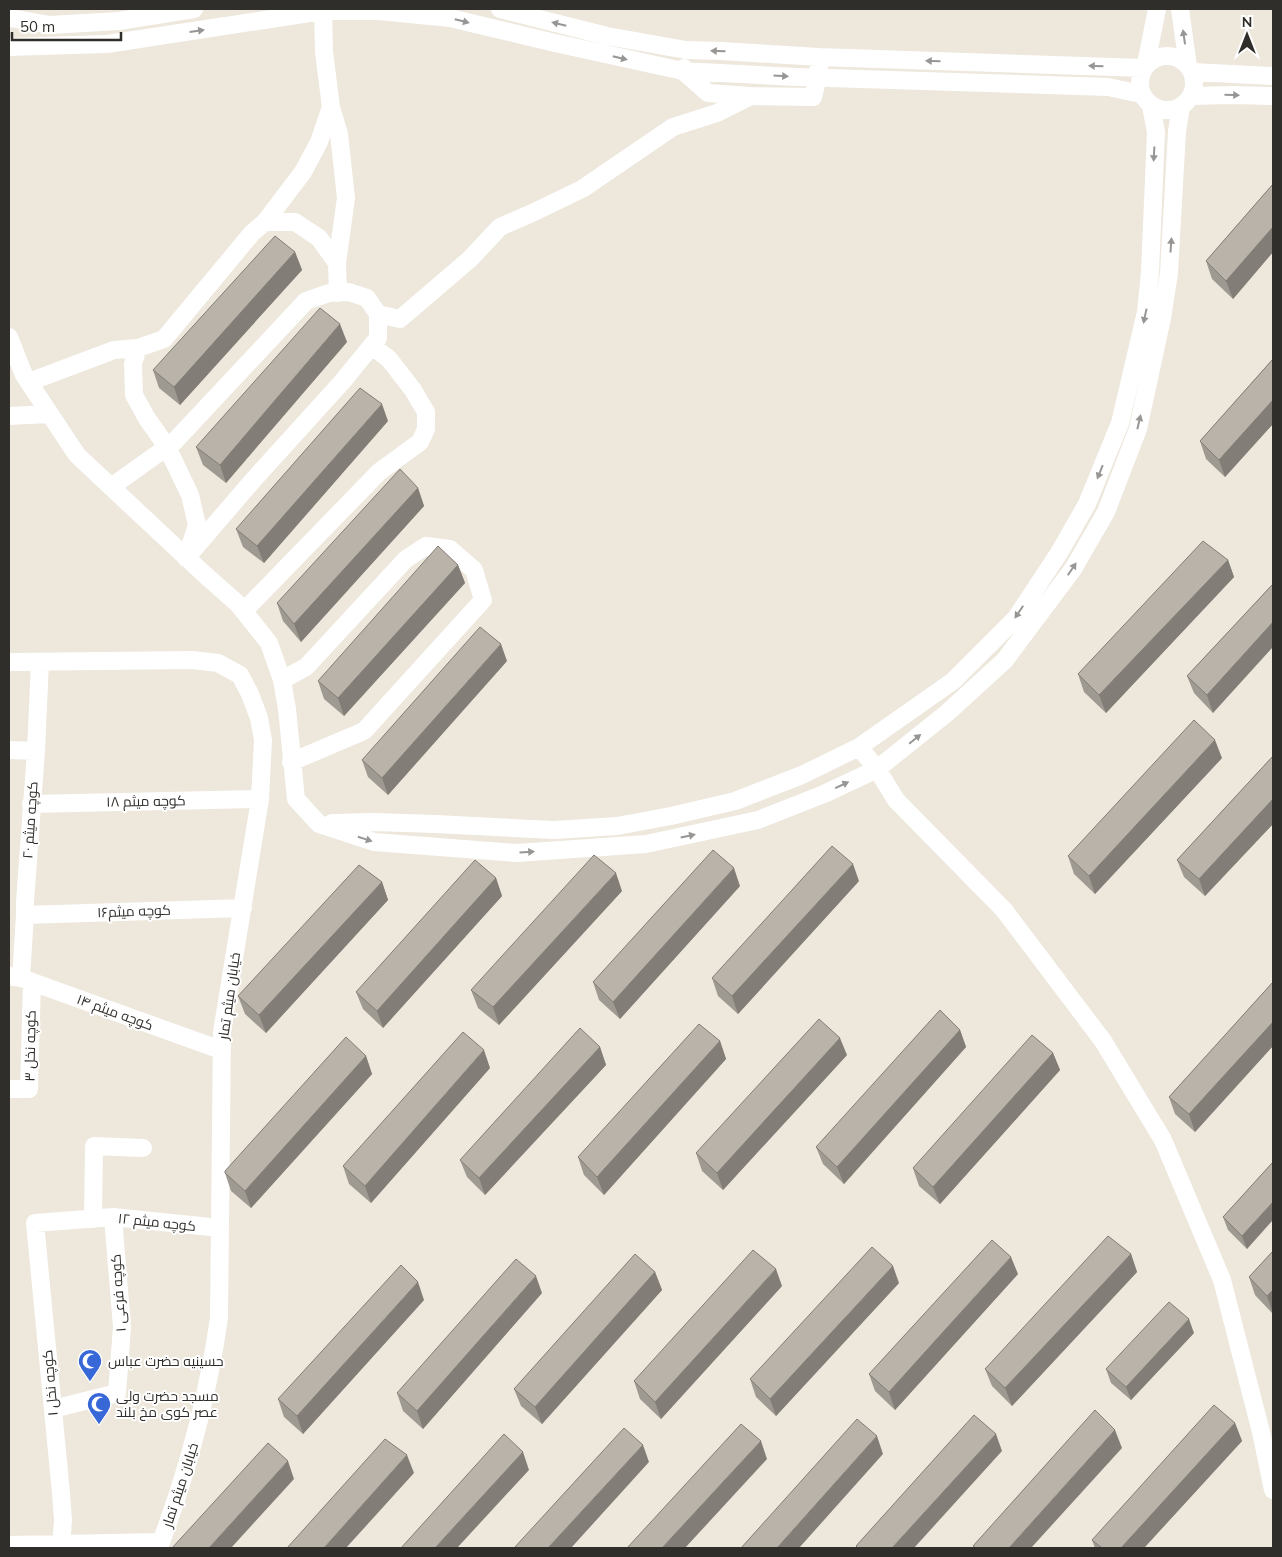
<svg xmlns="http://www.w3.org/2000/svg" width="1282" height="1557" viewBox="0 0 1282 1557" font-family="Mulish,Cairo,sans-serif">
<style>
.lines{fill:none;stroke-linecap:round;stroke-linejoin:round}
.minor{stroke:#fff;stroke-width:18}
.wall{fill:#9f9a91}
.shaded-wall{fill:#827d76}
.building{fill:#b9b3a9;stroke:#827d76}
.oneway{fill:#989694}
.labels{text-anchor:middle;stroke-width:4;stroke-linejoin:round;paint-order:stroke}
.street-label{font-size:14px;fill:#302e2a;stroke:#fff}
.poi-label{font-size:14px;fill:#302e2a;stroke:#fff;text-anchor:start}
</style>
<rect width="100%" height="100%" fill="#ede7dc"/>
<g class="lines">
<!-- minor -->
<path class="minor" d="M 500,9 L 607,36 L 686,50 L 721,51 L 819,57 L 1144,68
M 1180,9 L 1188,66
M 10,18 L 50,25 L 119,21 L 194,9
M 9,47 L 107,44 L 323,11 L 379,11 L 450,18 L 555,43 L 683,71 L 797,77 L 1108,87 L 1141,94
M1140 83a27 27 0 1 1 54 0a27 27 0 1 1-54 0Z
M 1146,64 L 1157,9
M 684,68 L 683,71 L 708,93 L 751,96 L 813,97 L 818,77 L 819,67
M 1192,72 L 1273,76
M 1191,96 L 1232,95 L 1273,96
M 331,107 L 339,134 L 346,198 L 337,263
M 265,222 L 303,172 L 319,142 L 331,107 L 324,52 L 323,9
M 378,314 L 400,319 L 470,259 L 500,227 L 530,214 L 582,189 L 673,127 L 717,113 L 751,96
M 9,337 L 24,375 L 77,455 L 203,573 L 238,604 L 269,643 L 282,680 L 287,709 L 296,799 L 319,824 L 374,842 L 517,853 L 646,844 L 758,820 L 824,794 L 877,769 L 947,713 L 1005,660 L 1073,569 L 1106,512 L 1138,429 L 1162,318 L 1169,273 L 1177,131 L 1181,107
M 138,348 L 133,364 L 134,395 L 146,417 L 167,447 L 190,495 L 197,525 L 189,550
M 29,382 L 114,350 L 138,348 L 164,339 L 252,233 L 265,222 L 295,222 L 319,238 L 337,263 L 338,293
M 9,416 L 50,414
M 111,487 L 174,442 L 306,301 L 329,293 L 349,292 L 367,298 L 378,314 L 378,338 L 342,382 L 255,478 L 186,558
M 244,611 L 379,472 L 420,442 L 426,429 L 426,412 L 413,390 L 389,359 L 372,346
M 9,662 L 192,660 L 218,663 L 240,675 L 250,694 L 259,718 L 263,740 L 260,799 L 222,1032 L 219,1318 C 208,1395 188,1470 161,1542 L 157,1548
M 282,680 L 306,667 L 406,559 L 426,546 L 450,549 L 474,570 L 483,600 L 364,731 L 291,762
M 859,747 L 877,769 L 896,800 L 1004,910 L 1103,1041 L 1163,1140 L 1222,1280 L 1261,1432 L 1273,1490
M 9,750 L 36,751
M 31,804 L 260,799
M 332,823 L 374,822 L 435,824 L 554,830 L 617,826 L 671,816 L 735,801 L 802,775 L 859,747 L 953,681 L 1016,618 L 1059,553 L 1087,504 L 1120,423 L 1146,312 L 1150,272 L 1156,132 L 1151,106
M 25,915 L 243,908
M 9,976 L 21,978 L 221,1050
M 21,978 L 25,915 L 25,902 L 36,751 L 40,662
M 9,1089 L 29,1089 L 32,982
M 93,1219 L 94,1146 L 143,1148
M 53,1409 L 117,1393 L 122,1327 L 113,1217
M 9,1545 L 161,1542
M 61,1548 L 63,1520 L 61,1493 L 35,1223 L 113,1217 L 220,1228"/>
</g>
<!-- wall -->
<path class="wall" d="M 1273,184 L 1273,252 L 1233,299 L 1212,279 L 1206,261 Z
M 295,252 L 302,270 L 180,405 L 159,388 L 153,370 Z
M 347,342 L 226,483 L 203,465 L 196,447 Z
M 1273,359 L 1273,424 L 1225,477 L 1206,459 L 1200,441 Z
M 388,421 L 264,563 L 243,547 L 236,529 Z
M 418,488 L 424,506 L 301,642 L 283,621 L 277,603 Z
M 1228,560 L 1234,577 L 1106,713 L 1084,692 L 1078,674 Z
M 458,565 L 465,583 L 344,716 L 324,699 L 318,681 Z
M 1273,584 L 1213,713 L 1194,693 L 1187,676 Z
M 507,661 L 388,795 L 368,777 L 362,760 Z
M 1273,756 L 1273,824 L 1205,896 L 1184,877 L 1177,860 Z
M 1222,758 L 1095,894 L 1074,874 L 1068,856 Z
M 496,878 L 502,896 L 383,1028 L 363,1009 L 356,992 Z
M 859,881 L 738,1014 L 718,996 L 712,978 Z
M 382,882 L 388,900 L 266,1033 L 245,1014 L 238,996 Z
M 740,886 L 620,1019 L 599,1000 L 593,982 Z
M 622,891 L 499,1025 L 478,1008 L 471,990 Z
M 1273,982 L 1273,1046 L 1195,1132 L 1175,1114 L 1169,1097 Z
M 960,1030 L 966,1047 L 844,1184 L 823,1164 L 816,1147 Z
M 720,1041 L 726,1059 L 604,1195 L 584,1175 L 578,1157 Z
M 600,1047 L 606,1065 L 485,1195 L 467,1177 L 460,1160 Z
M 1053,1053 L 1060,1070 L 940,1204 L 919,1186 L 913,1168 Z
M 847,1055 L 723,1190 L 702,1171 L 696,1153 Z
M 366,1056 L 372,1074 L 251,1208 L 231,1191 L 225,1173 Z
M 490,1068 L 371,1203 L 349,1184 L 343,1166 Z
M 1273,1162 L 1247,1249 L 1228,1230 L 1223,1217 Z
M 1273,1251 L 1273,1314 L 1255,1295 L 1249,1277 Z
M 1131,1254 L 1137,1272 L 1012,1406 L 992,1386 L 985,1369 Z
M 655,1272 L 662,1290 L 542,1424 L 521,1406 L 514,1389 Z
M 1018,1274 L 895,1410 L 875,1391 L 869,1374 Z
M 899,1283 L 776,1416 L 756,1397 L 750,1379 Z
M 782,1286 L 661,1419 L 640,1399 L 634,1381 Z
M 542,1293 L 423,1429 L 403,1411 L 397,1393 Z
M 424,1300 L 303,1434 L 284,1417 L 278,1399 Z
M 1194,1333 L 1131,1400 L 1111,1383 L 1106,1369 Z
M 1235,1423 L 1242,1441 L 1144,1548 L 1095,1548 L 1092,1540 Z"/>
<!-- shaded-wall -->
<path class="shaded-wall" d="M 1273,227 L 1273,252 L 1233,299 L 1226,281 Z
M 295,252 L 302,270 L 180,405 L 174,387 Z
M 340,324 L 347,342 L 226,483 L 220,465 Z
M 1273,400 L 1273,424 L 1225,477 L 1219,460 Z
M 382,404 L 388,421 L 264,563 L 257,546 Z
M 418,488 L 424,506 L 301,642 L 294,624 Z
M 1228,560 L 1234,577 L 1106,713 L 1099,695 Z
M 458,565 L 465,583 L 344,716 L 338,698 Z
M 1273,622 L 1273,647 L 1213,713 L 1207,695 Z
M 501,644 L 507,661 L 388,795 L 382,778 Z
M 1215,740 L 1222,758 L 1095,894 L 1089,876 Z
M 1273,799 L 1273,824 L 1205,896 L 1199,879 Z
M 853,864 L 859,881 L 738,1014 L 732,996 Z
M 734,868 L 740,886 L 620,1019 L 613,1002 Z
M 616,873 L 622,891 L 499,1025 L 493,1007 Z
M 496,878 L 502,896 L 383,1028 L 377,1011 Z
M 382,882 L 388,900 L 266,1033 L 259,1015 Z
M 1273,1022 L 1273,1046 L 1195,1132 L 1189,1114 Z
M 960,1030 L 966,1047 L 844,1184 L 837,1167 Z
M 840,1038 L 847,1055 L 723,1190 L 717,1173 Z
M 720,1041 L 726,1059 L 604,1195 L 597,1177 Z
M 600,1047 L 606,1065 L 485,1195 L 479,1178 Z
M 484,1050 L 490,1068 L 371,1203 L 365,1186 Z
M 1053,1053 L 1060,1070 L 940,1204 L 933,1187 Z
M 366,1056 L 372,1074 L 251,1208 L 245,1191 Z
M 1273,1202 L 1273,1220 L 1247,1249 L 1242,1236 Z
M 1131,1254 L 1137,1272 L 1012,1406 L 1005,1388 Z
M 1011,1257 L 1018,1274 L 895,1410 L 889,1392 Z
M 893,1266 L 899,1283 L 776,1416 L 770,1399 Z
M 776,1269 L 782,1286 L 661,1419 L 655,1402 Z
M 655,1272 L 662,1290 L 542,1424 L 535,1407 Z
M 536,1276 L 542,1293 L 423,1429 L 417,1411 Z
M 418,1282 L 424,1300 L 303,1434 L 297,1416 Z
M 1273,1290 L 1273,1313 L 1267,1296 Z
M 1189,1319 L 1194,1333 L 1131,1400 L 1126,1387 Z
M 1235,1423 L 1242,1441 L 1144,1548 L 1121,1548 Z
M 1115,1430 L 1122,1448 L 1031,1548 L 1009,1548 Z
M 996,1434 L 1002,1451 L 914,1548 L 892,1548 Z
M 877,1436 L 883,1454 L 799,1548 L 777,1548 Z
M 761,1441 L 767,1459 L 685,1548 L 662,1548 Z
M 643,1445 L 649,1462 L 571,1548 L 548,1548 Z
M 523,1452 L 529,1470 L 457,1548 L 435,1548 Z
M 407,1455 L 414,1473 L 346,1548 L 324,1548 Z
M 288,1461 L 294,1479 L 231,1548 L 209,1548 Z"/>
<!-- building -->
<path class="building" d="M 1273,184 L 1273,227 L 1226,281 L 1206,261 Z
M 275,236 L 295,252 L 174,387 L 153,370 Z
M 320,308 L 340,324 L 220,465 L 196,447 Z
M 1273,359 L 1273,400 L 1219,460 L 1200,441 Z
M 360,388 L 382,404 L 257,546 L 236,529 Z
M 400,469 L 418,488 L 294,624 L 277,603 Z
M 1203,541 L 1228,560 L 1099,695 L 1078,674 Z
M 438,546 L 458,565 L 338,698 L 318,681 Z
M 1273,584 L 1273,622 L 1207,695 L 1187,676 Z
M 480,627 L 501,644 L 382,778 L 362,760 Z
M 1194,720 L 1215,740 L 1089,876 L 1068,856 Z
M 1273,756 L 1273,799 L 1199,879 L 1177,860 Z
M 832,846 L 853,864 L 732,996 L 712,978 Z
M 713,850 L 734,868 L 613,1002 L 593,982 Z
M 594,855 L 616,873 L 493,1007 L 471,990 Z
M 475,860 L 496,878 L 377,1011 L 356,992 Z
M 359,865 L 382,882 L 259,1015 L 238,996 Z
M 1273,982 L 1273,1022 L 1189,1114 L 1169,1097 Z
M 940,1010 L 960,1030 L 837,1167 L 816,1147 Z
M 819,1019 L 840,1038 L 717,1173 L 696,1153 Z
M 699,1024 L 720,1041 L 597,1177 L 578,1157 Z
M 580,1028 L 600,1047 L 479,1178 L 460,1160 Z
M 463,1032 L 484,1050 L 365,1186 L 343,1166 Z
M 1032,1035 L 1053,1053 L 933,1187 L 913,1168 Z
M 346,1037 L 366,1056 L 245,1191 L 225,1173 L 225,1171 Z
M 1273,1162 L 1273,1202 L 1242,1236 L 1223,1217 Z
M 1108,1236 L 1131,1254 L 1005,1388 L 985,1369 Z
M 992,1240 L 1011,1257 L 889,1392 L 869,1374 Z
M 872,1247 L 893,1266 L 770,1399 L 750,1379 Z
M 753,1250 L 776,1269 L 655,1402 L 634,1381 Z
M 1273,1251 L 1273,1290 L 1267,1296 L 1249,1277 Z
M 635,1254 L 655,1272 L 535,1407 L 514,1389 Z
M 516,1259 L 536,1276 L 417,1411 L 397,1393 Z
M 401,1265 L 418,1282 L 297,1416 L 278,1399 Z
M 1169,1302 L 1189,1319 L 1126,1387 L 1106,1369 Z
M 1214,1405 L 1235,1423 L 1121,1548 L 1102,1548 L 1092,1540 Z
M 1095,1410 L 1115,1430 L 1009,1548 L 976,1548 L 973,1546 Z
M 974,1415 L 996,1434 L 892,1548 L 858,1548 L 856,1546 Z
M 857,1419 L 877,1436 L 777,1548 L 741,1548 Z
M 741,1424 L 761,1441 L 662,1548 L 627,1548 Z
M 624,1428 L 643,1445 L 548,1548 L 514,1548 Z
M 504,1434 L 523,1452 L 435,1548 L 401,1548 Z
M 385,1439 L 407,1455 L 324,1548 L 287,1548 Z
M 268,1443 L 288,1461 L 209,1548 L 172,1548 Z"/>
<!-- one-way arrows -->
<defs><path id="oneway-solid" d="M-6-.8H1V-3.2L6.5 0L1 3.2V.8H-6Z" transform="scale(1.25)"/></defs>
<g class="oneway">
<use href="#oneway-solid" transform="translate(462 21) rotate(14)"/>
<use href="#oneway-solid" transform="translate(559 24) rotate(-166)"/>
<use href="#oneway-solid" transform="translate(197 31) rotate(-8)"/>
<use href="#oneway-solid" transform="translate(1184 37) rotate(-98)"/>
<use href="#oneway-solid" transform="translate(718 51) rotate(-178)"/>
<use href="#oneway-solid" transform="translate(620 58) rotate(13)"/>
<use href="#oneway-solid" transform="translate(933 61) rotate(-178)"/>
<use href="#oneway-solid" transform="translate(1096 66) rotate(-178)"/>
<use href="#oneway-solid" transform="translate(781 76) rotate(3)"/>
<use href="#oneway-solid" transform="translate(1232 95) rotate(1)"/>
<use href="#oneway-solid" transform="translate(1154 154) rotate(93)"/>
<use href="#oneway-solid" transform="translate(1171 245) rotate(-86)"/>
<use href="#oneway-solid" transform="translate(1145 316) rotate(102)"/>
<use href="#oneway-solid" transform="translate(1139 422) rotate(-77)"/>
<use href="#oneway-solid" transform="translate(1100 472) rotate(112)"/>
<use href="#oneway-solid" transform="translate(1072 569) rotate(-56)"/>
<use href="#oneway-solid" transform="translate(1019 612) rotate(124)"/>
<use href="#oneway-solid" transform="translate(915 739) rotate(-39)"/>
<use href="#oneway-solid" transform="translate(842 785) rotate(-25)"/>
<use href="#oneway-solid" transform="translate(688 836) rotate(-12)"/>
<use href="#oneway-solid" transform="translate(365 839) rotate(18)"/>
<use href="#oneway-solid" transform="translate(527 852) rotate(-3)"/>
</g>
<!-- icons -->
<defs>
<g id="mosque-pin" transform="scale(1.25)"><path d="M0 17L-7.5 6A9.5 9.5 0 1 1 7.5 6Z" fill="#3868d8" stroke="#fff"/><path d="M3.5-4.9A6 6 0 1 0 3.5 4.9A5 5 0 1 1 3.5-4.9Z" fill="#fff"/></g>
</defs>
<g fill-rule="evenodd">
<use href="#mosque-pin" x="90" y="1361"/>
<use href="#mosque-pin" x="99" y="1404"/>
</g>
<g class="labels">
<!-- street labels -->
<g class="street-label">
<text transform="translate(146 801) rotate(-1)" y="5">کوچه میثم ۱۸</text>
<text transform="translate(30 820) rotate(-86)" y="5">کوچه میثم ۲۰</text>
<text transform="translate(134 911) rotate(-2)" y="5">کوچه میثم۱۶</text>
<text transform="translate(229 996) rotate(-82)" y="5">خیابان میثم تمار</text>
<text transform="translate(115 1012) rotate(20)" y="5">کوچه میثم ۱۴</text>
<text transform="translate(30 1046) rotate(-89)" y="5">کوچه نخل ۳</text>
<text transform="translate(157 1222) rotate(6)" y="5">کوچه میثم ۱۲</text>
<text transform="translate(118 1293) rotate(-94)" y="5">کوچه فرعی ۱</text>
<text transform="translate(50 1383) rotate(-95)" y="5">کوچه نخل ۱</text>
<text transform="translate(180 1485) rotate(-72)" y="5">خیابان میثم تمار</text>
</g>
<!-- poi labels -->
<g class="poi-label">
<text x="108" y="1366">حسینیه حضرت عباس</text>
<text x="116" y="1401">مسجد حضرت ولی<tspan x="116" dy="16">عصر کوی مخ بلند</tspan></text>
</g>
</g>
<!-- border -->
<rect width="1282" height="1557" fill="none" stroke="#302e2a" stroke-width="20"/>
<!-- north arrow -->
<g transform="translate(1247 35)" stroke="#ffffff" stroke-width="4" paint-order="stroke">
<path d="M0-4L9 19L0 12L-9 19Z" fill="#302e2a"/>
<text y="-8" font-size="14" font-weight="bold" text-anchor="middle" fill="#302e2a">N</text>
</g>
<!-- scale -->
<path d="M12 32v8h109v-8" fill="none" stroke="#302e2a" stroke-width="2.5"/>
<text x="20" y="32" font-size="15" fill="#302e2a" stroke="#ffffff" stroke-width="4" paint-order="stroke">50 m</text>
</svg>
